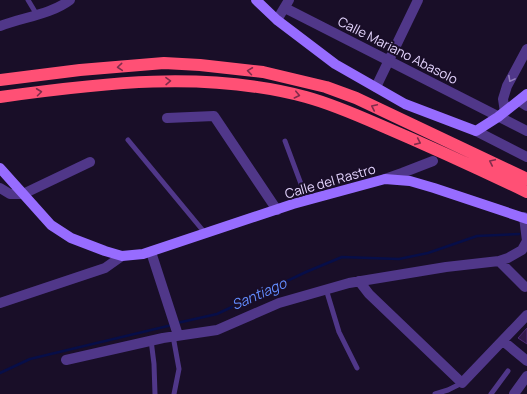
<svg xmlns="http://www.w3.org/2000/svg" width="527" height="394" viewBox="0 0 527 394" font-family="Manrope,sans-serif">
<style>
.lines{fill:none;stroke-linecap:round;stroke-linejoin:round}
.stream{stroke:#070e48;stroke-width:2.5}
.building{fill:#30194a;stroke:#4e2a77}
.service{stroke:#503789;stroke-width:5}
.minor{stroke:#503789;stroke-width:10}
.secondary{stroke:#976cff;stroke-width:10}
.motorway{stroke:#ff5075;stroke-width:12}
.oneway{stroke:#802c4b}
.oneway2{stroke:#937ebe}
.labels{text-anchor:middle;stroke-width:4;stroke-linejoin:round;paint-order:stroke}
.street-label{font-size:13px;fill:#e5d5ff;stroke:#190e28}
.water-label{font-size:14px;font-style:italic;fill:#638dff;stroke:#190e28}
</style>
<rect width="100%" height="100%" fill="#190e28"/>
<g class="lines">
<!-- stream -->
<path class="stream" d="M 177,323 L 217,314 L 306,272 L 342,257 L 399,259 L 428,253 L 477,236 L 519,234
M 0,373 L 30,359 L 172,325"/>
</g>
<!-- building -->
<path class="building" d="M 527,328 L 527,344 L 518,338 Z"/>
<g class="lines">
<!-- service -->
<path class="service" d="M 28,0 L 37,15
M 128,140 L 205,233
M 285,141 L 307,200
M 326,289 L 339,332 L 357,368
M 173,336 L 179,369 L 174,394
M 151,340 L 154,364 L 155,394
M 435,394 L 448,390 L 462,383
M 491,394 L 508,371"/>
<!-- minor -->
<path class="minor" d="M 285,8 L 527,131
M 277,20 L 289,0
M 0,26 C 23,17 50,15 70,0
M 376,87 L 418,0
M 519,101 L 527,106
M 505,112 L 503,99 L 507,86 L 527,49
M 167,118 L 214,116 L 277,210
M 476,131 L 527,157
M 385,179 L 402,173 L 433,161
M 0,188 L 10,194 L 23,194 L 90,162
M 151,252 L 178,335
M 499,261 L 525,287
M 359,281 L 369,294 L 462,383 L 527,315
M 0,303 L 105,268 L 122,256
M 503,341 L 527,361
M 66,360 L 163,338 L 217,330 L 279,303 L 349,283 L 446,267 L 499,261 L 508,258 L 522,250 L 527,241 L 524,217
M 514,394 L 527,376"/>
<!-- secondary -->
<path class="secondary" d="M 256,0 L 277,20 L 335,64 L 405,104 L 476,131 L 498,117 L 527,94
M 0,168 L 51,225 L 71,238 L 105,251 L 122,256 L 143,254 L 293,204 L 385,179 L 410,181 L 434,188 L 527,219"/>
<!-- motorway -->
<path class="motorway" d="M 0,80 L 80,70 L 164,63 L 200,65 L 263,72 L 326,87 L 356,98 L 527,179
M 0,97 C 101,83 205,70 306,97 C 332,104 357,115 382,126 C 431,147 479,169 527,192"/>
</g>
<!-- one-way arrows -->
<defs><path id="oneway-chevron" d="M-2-3.5L2.5 0L-2 3.5" fill="none" stroke-width="1.6" stroke-linecap="round" stroke-linejoin="round"/></defs>
<g class="oneway">
<use href="#oneway-chevron" transform="translate(120 67) rotate(175)"/>
<use href="#oneway-chevron" transform="translate(250 71) rotate(-172)"/>
<use href="#oneway-chevron" transform="translate(168 81) rotate(-1)"/>
<use href="#oneway-chevron" transform="translate(39 92) rotate(-7)"/>
<use href="#oneway-chevron" transform="translate(297 95) rotate(13)"/>
<use href="#oneway-chevron" transform="translate(374 107) rotate(-155)"/>
<use href="#oneway-chevron" transform="translate(418 142) rotate(24)"/>
<use href="#oneway-chevron" transform="translate(492 162) rotate(-155)"/>
</g>
<use class="oneway2" href="#oneway-chevron" transform="translate(511 79) rotate(118)"/>
<g class="labels">
<!-- street labels -->
<g class="street-label">
<text transform="translate(398 50) rotate(27)" y="5">Calle Mariano Abasolo</text>
<text transform="translate(330 181) rotate(-16)" y="5">Calle del Rastro</text>
</g>
<!-- water labels -->
<g class="water-label">
<text transform="translate(259 294) rotate(-24)" y="5">Santiago</text>
</g>
</g>
</svg>
